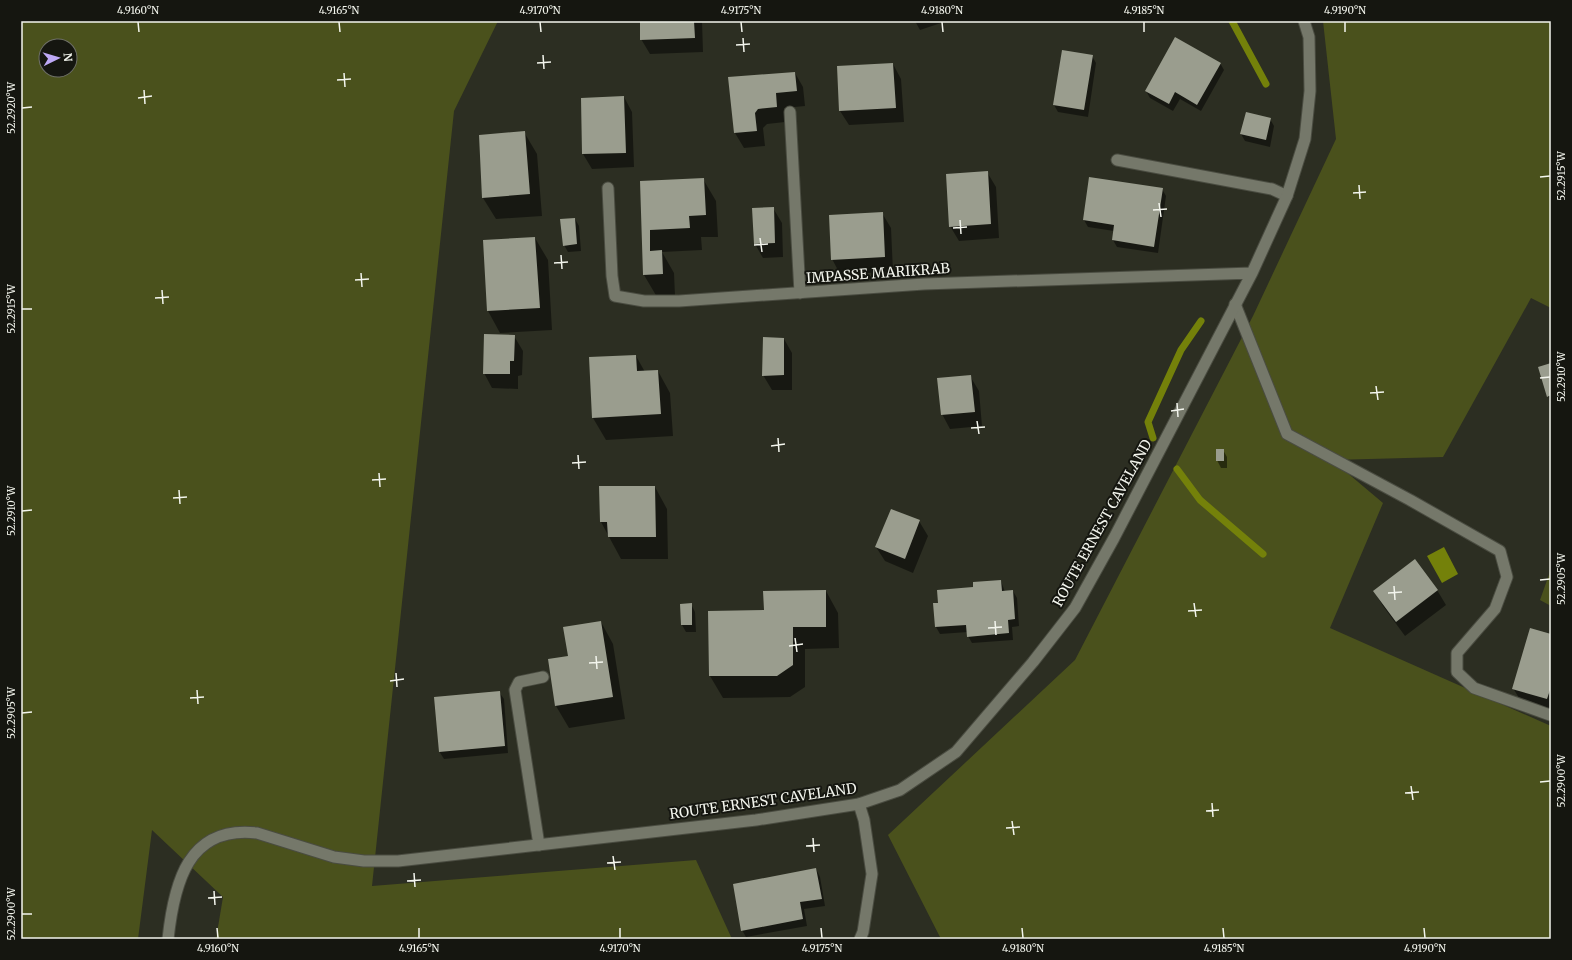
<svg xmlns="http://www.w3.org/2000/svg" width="1572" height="960" viewBox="0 0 1572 960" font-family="Merriweather,serif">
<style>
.green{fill:#4a511c;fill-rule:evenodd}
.water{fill:#74810a}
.shadow{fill:#0007}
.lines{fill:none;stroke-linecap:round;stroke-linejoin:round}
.stream{stroke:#74810a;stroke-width:7}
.building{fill:#9a9d8e}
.service-casing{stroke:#4a4c41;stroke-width:13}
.minor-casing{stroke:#4a4c41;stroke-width:13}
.service{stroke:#75786a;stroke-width:11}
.minor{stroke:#75786a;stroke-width:11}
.ticks{fill:none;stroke:#f3f5ed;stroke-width:1.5}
.labels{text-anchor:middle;stroke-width:4;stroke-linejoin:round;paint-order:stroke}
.street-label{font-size:14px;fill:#f3f5ed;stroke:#151610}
.neatline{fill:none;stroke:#f3f5ed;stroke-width:1.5}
.ticks-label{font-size:10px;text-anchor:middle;fill:#f3f5ed}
</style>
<rect width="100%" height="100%" fill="#2c2e22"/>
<!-- green -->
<path class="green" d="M 21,21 L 498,21 L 454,111 L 372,886 L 696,860 L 732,939 L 216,939 L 223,897 L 152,830 L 138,939 L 21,939 ZM 46,46 L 70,46 L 70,70 L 46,70 Z
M 1323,21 L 1551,21 L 1551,308 L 1531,298 L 1443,457 L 1332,460 L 1383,503 L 1330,628 L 1551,726 L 1551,939 L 941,939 L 888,835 L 1075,660 L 1253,316 L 1336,139 Z
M 1551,569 L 1551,606 L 1540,600 Z"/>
<!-- water -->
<path class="water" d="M 1444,547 L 1458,574 L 1442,583 L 1427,556 Z"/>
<!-- shadow -->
<path class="shadow" d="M 641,21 L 702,21 L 703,52 L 650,54 L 641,39 Z
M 915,21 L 947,21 L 920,30 Z
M 1062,51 L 1092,56 L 1096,63 L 1088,117 L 1058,112 L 1054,105 Z
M 1220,63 L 1224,70 L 1201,111 L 1180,99 L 1173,111 L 1150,98 L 1146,91 Z
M 893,64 L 901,79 L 904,122 L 849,125 L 840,111 Z
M 795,73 L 803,87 L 805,106 L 784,108 L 785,122 L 767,124 L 763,128 L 765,146 L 744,148 L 735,133 L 729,78 Z
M 624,97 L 632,112 L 634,167 L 592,169 L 583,154 L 582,99 Z
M 1270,119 L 1274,126 L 1270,147 L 1245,141 L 1241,134 Z
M 524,132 L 537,154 L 542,216 L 496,219 L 483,198 Z
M 987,172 L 996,187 L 999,238 L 959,241 L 950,226 Z
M 703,179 L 716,201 L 718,237 L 701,237 L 702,250 L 662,252 L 674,273 L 675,296 L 657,297 L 644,275 L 641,182 Z
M 1162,189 L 1166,196 L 1158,253 L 1117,247 L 1113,240 L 1114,231 L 1088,227 L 1084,220 Z
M 773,208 L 782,223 L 783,257 L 763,258 L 755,244 Z
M 882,213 L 891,228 L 893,272 L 840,274 L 832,259 Z
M 575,219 L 579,226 L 581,251 L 568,252 L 564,245 Z
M 535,238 L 548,260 L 552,330 L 500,333 L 488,311 Z
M 514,336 L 523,351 L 522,375 L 518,376 L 518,389 L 492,388 L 484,373 Z
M 784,339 L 792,353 L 792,390 L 772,390 L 763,375 Z
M 636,356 L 645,372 L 658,371 L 670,393 L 673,436 L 606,440 L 593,418 L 590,358 Z
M 1551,364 L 1551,401 L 1548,396 Z
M 970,376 L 979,391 L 982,426 L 950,429 L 942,414 Z
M 1223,450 L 1227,457 L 1227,468 L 1221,468 L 1217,460 Z
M 655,487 L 667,509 L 668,559 L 621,559 L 601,522 Z
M 919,521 L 928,536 L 913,573 L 885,561 L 876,547 Z
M 1001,581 L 1005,592 L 1013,591 L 1017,598 L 1019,626 L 1012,627 L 1013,640 L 972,643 L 968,636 L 968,632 L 940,634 L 936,627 L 934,604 L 939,604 L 974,588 Z
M 1437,590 L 1446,605 L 1405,636 L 1383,606 L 1374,591 Z
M 826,591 L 838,613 L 839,648 L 805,649 L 805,687 L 790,697 L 723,698 L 710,676 L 765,611 Z
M 691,604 L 695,612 L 696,632 L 686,632 L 682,625 L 681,605 Z
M 601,622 L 613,644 L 625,719 L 569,728 L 556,706 L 549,660 L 569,657 Z
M 1551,635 L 1551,712 L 1522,703 L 1513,688 Z
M 499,692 L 504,699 L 508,753 L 444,759 L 439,751 Z
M 816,869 L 820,877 L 825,906 L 804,909 L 807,926 L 746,937 L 742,930 Z"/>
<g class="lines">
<!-- stream -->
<path class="stream" d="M 1232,21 L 1266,84
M 1153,438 L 1148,422 L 1181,350 L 1201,321
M 1177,469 L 1200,500 L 1263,554"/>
</g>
<!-- building -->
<path class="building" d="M 640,21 L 694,21 L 695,38 L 640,40 Z
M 1175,37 L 1221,63 L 1197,105 L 1175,92 L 1169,104 L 1145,91 Z
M 1062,50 L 1093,55 L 1084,110 L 1053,105 Z
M 893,63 L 896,108 L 839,111 L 837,66 Z
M 795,72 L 797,91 L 776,93 L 777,107 L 758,109 L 755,113 L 757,131 L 734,133 L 728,77 Z
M 624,96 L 626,153 L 582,154 L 581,98 Z
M 1246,112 L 1271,118 L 1266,140 L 1240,134 Z
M 525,131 L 530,194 L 482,198 L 479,135 Z
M 988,171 L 991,224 L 949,227 L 946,174 Z
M 1089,177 L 1163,188 L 1154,247 L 1112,240 L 1114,225 L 1083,220 Z
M 704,178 L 706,215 L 689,216 L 690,228 L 650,230 L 650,251 L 662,250 L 663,274 L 643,275 L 640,181 Z
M 774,207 L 775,243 L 754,244 L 752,208 Z
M 883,212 L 885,257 L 831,260 L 829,215 Z
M 575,218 L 577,244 L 563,246 L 560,219 Z
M 535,237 L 540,308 L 487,311 L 483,240 Z
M 484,334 L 515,335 L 514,361 L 510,361 L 510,374 L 483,374 Z
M 763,337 L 784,338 L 784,375 L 762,376 Z
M 636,355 L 637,371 L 658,370 L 661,414 L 592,418 L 589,357 Z
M 1551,363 L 1551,395 L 1547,397 L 1538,367 Z
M 971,375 L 975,412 L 941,415 L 937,378 Z
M 1216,449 L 1224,449 L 1224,461 L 1216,461 Z
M 599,486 L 655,486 L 656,537 L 608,537 L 607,522 L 600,522 Z
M 891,509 L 920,520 L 905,559 L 875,547 Z
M 1415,559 L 1438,590 L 1396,622 L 1373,591 Z
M 1001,580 L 1002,591 L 1013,590 L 1015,619 L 1008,620 L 1009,633 L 967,637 L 966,625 L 935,627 L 933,603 L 938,603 L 937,590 L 973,587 L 973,582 Z
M 826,590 L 826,627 L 793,627 L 793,665 L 777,676 L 709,676 L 708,611 L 764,610 L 763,591 Z
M 692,603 L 692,625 L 681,625 L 680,604 Z
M 601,621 L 613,697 L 555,706 L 548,659 L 568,656 L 563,627 Z
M 1530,628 L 1551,634 L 1551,687 L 1547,699 L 1512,689 Z
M 500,691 L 505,746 L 439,752 L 434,697 Z
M 816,868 L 822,899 L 800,902 L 803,919 L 741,931 L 733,884 Z"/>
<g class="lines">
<!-- service casing -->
<g class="service-casing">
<path id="service" d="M 790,112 L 800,293
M 1117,160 L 1272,189 L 1287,196
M 1235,304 L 1287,434 L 1410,500 L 1500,551 L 1507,577 L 1495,609 L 1457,653 L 1457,672 L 1474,688 L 1550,715
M 859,804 L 864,820 L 872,874 L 863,932 L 860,939
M 539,845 L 515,690 L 519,682 L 543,677"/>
</g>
<!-- minor casing -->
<g class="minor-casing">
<path id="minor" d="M 608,188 L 612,276 L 615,296 L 644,301 L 679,301 L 924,284 L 1252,273
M 168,939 C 174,883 188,825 257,833 L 334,857 L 364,861 L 398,861 L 756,820 L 859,804 L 900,790 L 956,752 L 1033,662 L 1075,608 L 1114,538 L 1252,273 L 1287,196 L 1305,139 L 1310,91 L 1309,37 L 1304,21"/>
</g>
<!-- service -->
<use href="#service" class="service"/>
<!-- minor -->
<use href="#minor" class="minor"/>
</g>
<!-- ticks -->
<path class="ticks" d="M 138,22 L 139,32M 339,22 L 340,32M 540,22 L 541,32M 741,22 L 742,32M 942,22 L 943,32M 1144,22 L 1144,32M 1345,22 L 1345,32M 743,38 L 744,52M 736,45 L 750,44M 543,55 L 544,69M 537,63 L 551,62M 344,73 L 345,87M 337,80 L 351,79M 144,90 L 145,104M 138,98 L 152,96M 22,108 L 32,107M 1540,177 L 1550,176M 1359,185 L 1360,199M 1353,193 L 1366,192M 1159,203 L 1161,217M 1153,210 L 1167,209M 960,220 L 961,234M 953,228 L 967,227M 760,238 L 762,252M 754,245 L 768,244M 561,255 L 562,269M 554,263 L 568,262M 361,273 L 362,287M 355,280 L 369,279M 162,290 L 163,304M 155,298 L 169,297M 22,309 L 32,309M 1540,378 L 1550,377M 1376,386 L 1378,400M 1370,393 L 1384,392M 1177,403 L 1178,417M 1171,411 L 1184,409M 977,421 L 979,434M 971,428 L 985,427M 778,438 L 779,452M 771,446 L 785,444M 578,455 L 579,469M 572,463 L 586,462M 379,473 L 380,487M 372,480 L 386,479M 179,490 L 180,504M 173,498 L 187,497M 22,511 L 32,510M 1540,580 L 1550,579M 1394,586 L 1395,600M 1388,593 L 1402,592M 1194,603 L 1196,617M 1188,611 L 1202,610M 995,621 L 996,635M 988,628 L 1002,627M 795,638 L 797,652M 789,646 L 803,644M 596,656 L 597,669M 589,663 L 603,662M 396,673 L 397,687M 390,681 L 404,679M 197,690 L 198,704M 190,698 L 204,697M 22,713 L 32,712M 1540,782 L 1550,781M 1411,786 L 1413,800M 1405,793 L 1419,792M 1212,803 L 1213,817M 1206,811 L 1219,810M 1012,821 L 1014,835M 1006,828 L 1020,827M 813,838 L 814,852M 806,846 L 820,845M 613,856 L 615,870M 607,863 L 621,862M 414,873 L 415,887M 407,881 L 421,880M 214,891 L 215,905M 208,898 L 222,897M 22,914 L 32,914M 217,928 L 218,938M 419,928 L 419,938M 620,928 L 620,938M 821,928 L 822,938M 1022,928 L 1023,938M 1223,928 L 1224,938M 1424,928 L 1425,938"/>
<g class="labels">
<!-- street labels -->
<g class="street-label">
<text transform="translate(878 273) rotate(-4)" y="5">IMPASSE MARIKRAB</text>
<text transform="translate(1102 523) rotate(-61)" y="5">ROUTE ERNEST CAVELAND</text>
<text transform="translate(763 801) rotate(-8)" y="5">ROUTE ERNEST CAVELAND</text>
</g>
</g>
<!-- border -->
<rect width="1572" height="960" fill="none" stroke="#151610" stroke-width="44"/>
<!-- north arrow -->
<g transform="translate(58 58) rotate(85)"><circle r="19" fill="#151610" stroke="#6e6f68"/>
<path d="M0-3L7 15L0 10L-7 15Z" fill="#bea9f5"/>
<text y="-6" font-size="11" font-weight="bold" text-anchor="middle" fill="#f3f5ed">N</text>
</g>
<rect x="22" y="22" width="1528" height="916" class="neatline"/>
<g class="ticks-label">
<text x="138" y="14">4.9160°N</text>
<text x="339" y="14">4.9165°N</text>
<text x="540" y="14">4.9170°N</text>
<text x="741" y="14">4.9175°N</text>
<text x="942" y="14">4.9180°N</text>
<text x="1144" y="14">4.9185°N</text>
<text x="1345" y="14">4.9190°N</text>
<text transform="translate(11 108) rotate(-90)" y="4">52.2920°W</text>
<text transform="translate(1561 176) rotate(-90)" y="4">52.2915°W</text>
<text transform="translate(11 309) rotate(-90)" y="4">52.2915°W</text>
<text transform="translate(1561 377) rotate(-90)" y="4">52.2910°W</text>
<text transform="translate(11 511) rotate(-90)" y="4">52.2910°W</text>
<text transform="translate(1561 579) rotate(-90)" y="4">52.2905°W</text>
<text transform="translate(11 713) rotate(-90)" y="4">52.2905°W</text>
<text transform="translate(1561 781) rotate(-90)" y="4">52.2900°W</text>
<text transform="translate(11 914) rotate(-90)" y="4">52.2900°W</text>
<text x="218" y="952">4.9160°N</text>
<text x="419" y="952">4.9165°N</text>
<text x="620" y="952">4.9170°N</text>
<text x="822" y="952">4.9175°N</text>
<text x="1023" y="952">4.9180°N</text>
<text x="1224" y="952">4.9185°N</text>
<text x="1425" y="952">4.9190°N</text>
</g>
</svg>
